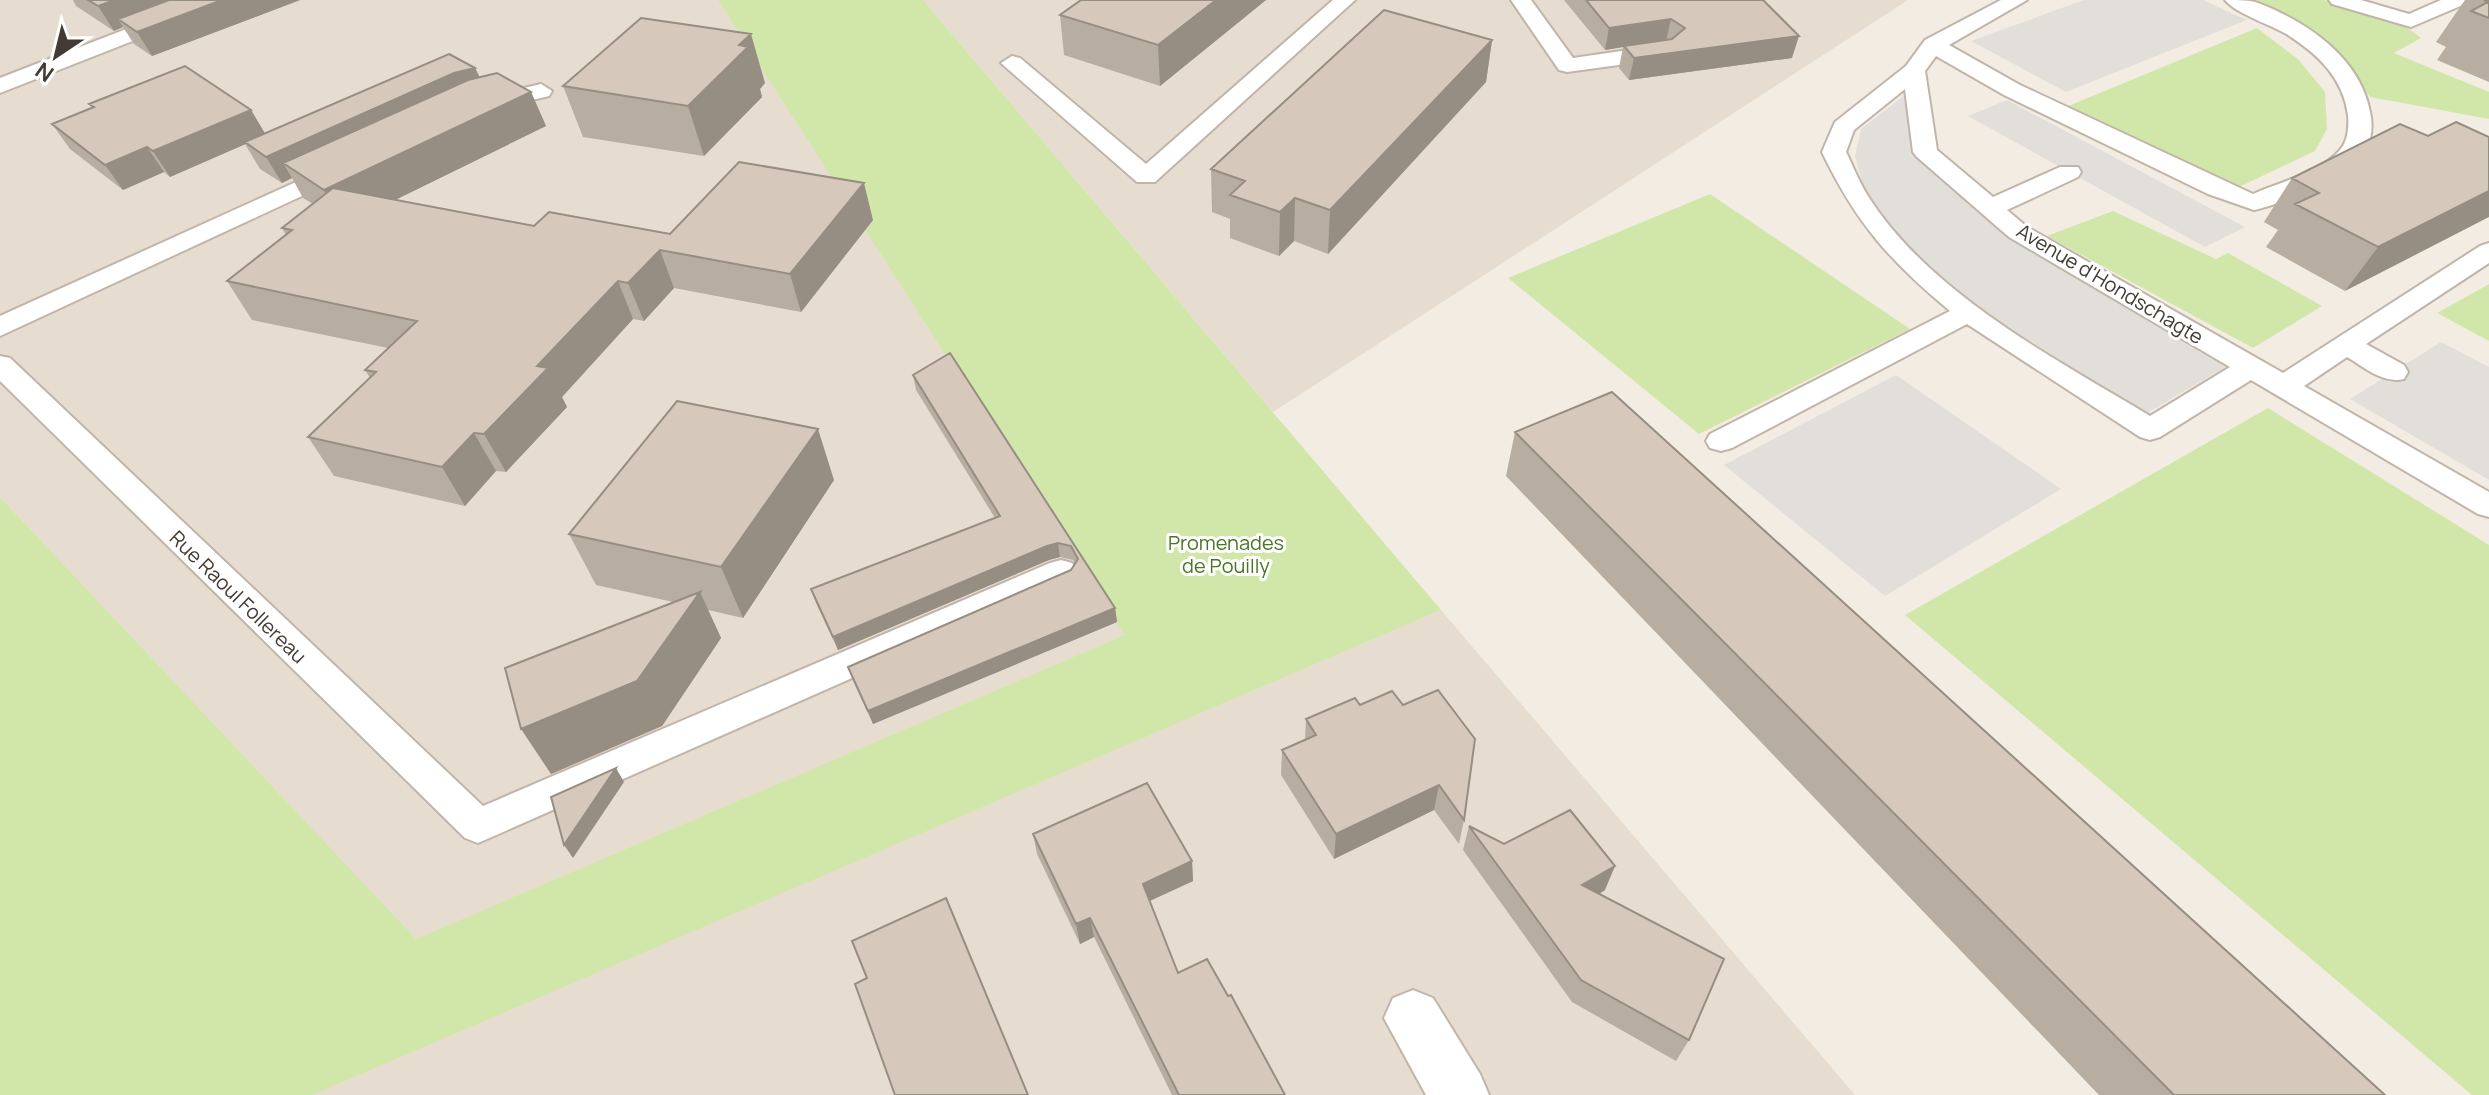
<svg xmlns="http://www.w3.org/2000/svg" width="2489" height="1095" viewBox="0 0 2489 1095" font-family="Manrope,sans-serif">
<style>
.residential{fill:#e6ddd0}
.green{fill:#d1e7aa}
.parking{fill:#e2dfdb}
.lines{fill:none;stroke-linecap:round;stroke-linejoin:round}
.service-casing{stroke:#c0b5a8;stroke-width:4}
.minor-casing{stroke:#c0b5a8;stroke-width:4}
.service{fill:#fff;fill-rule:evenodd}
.minor{fill:#fff;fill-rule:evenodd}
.wall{fill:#b8ada1}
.shaded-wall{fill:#968d83}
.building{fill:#d6c9bb;stroke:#968d83;stroke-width:2}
.labels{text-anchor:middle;stroke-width:6;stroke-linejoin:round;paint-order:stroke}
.street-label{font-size:20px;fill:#433b33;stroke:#fff}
.park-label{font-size:20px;fill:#4b7526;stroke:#fff}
</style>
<rect width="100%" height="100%" fill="#f2ece3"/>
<!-- residential -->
<path class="residential" d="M 0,0 L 719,0 L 1196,715 L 1441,610 L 1855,1095 L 0,1095 L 354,874 L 0,497 Z
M 923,0 L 1908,0 L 1273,412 Z"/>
<!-- green -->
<path class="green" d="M 718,0 L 923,0 L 1441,610 L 312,1095 L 0,1095 L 0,497 L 416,939 L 1125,635 Z
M 2255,0 L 2324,0 L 2401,23 L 2421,38 L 2394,53 L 2489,92 L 2489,119 L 2370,97 C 2334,41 2315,28 2255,0 Z
M 2257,28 L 2298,59 L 2325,92 L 2327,129 L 2315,151 L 2239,187 L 2066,107 Z
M 1710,194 L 1910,329 L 1699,434 L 1508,278 Z
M 2113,211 L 2216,259 L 2228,253 L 2322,306 L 2253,348 L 2047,236 Z
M 2489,284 L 2489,341 L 2437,313 Z
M 2268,408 L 2489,545 L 2489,1095 L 2472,1095 L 1905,615 Z"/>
<!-- parking -->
<path class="parking" d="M 2084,0 L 2203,0 L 2247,20 L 2066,92 L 1971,41 Z
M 1905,95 L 1911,152 L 2013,241 L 2225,367 L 2144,415 L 1963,297 L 1900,238 L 1863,186 L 1855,156 L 1861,129 Z
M 2007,100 L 2245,227 L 2205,247 L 1968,116 Z
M 2441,342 L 2489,367 L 2489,480 L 2350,399 Z
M 1896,375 L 2061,489 L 1885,596 L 1724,465 Z"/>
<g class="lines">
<!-- service casing -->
<g class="service-casing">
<path id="service" d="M 201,0 L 230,0 L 227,4 L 0,93 L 0,78 Z
M 1333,0 L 1355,0 L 1155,182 L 1137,182 L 1001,63 L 1012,56 L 1020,58 L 1146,164 Z
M 1511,0 L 1531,0 L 1573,58 L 1663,45 L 1674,52 L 1663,59 L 1567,72 L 1559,70 Z
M 2001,0 L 2027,0 L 1949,45 L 2020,85 L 2253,194 C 2280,182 2320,173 2340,150 C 2348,141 2349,127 2348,115 C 2343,78 2319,55 2288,35 C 2272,25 2236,14 2225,0 C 2234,0 2246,0 2255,2 C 2305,20 2360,57 2370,112 C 2373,125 2372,137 2366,149 C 2350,176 2285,203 2254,210 L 2208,194 L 2004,95 L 1936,56 L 1925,71 L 1937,150 L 1993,197 L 2060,167 L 2078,167 L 2081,172 L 2078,177 L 2007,210 L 2027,227 L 2283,373 L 2480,246 L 2489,243 L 2489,263 L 2366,344 L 2404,365 L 2408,372 L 2404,379 C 2383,384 2364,367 2347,357 L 2304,386 L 2489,492 L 2489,517 L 2478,514 L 2251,380 L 2160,437 L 2150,440 L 2140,437 L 1967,324 L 1732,448 L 1721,451 L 1710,448 L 1706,441 L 1710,434 L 1950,311 C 1890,261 1856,223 1822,152 L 1835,122 L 1906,66 L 1925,40 ZM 1905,89 L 1913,152 L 1917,157 L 2009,237 L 2230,367 L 2150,416 C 2054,358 1929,293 1868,196 C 1859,182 1853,166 1846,152 L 1854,130 Z
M 2329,0 L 2361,0 L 2409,14 L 2441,0 L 2468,0 L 2465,4 L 2411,27 L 2332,4 Z
M 541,84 L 552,91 L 549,96 L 490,110 L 482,108 L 479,103 L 482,98 Z
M 338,163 L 347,165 L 350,170 L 347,175 L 0,336 L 0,316 Z
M 0,356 L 10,358 L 483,806 L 1050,563 L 1061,560 L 1072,563 L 1077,572 L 1072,581 L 478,843 L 465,838 L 0,381 Z"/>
</g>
<!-- minor casing -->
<g class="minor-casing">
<path id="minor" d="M 1413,990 L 1433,998 L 1480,1074 L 1489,1095 L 1426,1095 L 1384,1018 L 1393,998 Z"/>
</g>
<!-- service -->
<use href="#service" class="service"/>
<!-- minor -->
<use href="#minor" class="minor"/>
</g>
<!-- wall -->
<path class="wall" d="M 73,0 L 300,0 L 152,56 L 134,44 L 123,27 L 114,31 L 76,6 Z
M 1081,0 L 1266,0 L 1160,86 L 1064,55 L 1060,15 Z
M 1564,0 L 1763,0 L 1792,58 L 1629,80 L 1619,68 L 1623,47 L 1605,50 Z
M 2465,0 L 2489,0 L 2489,82 L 2437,60 L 2446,47 L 2436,42 Z
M 1492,40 L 1486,82 L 1328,254 L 1294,241 L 1279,256 L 1230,238 L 1230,219 L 1212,212 L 1211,169 Z
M 475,68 L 480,77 L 531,92 L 546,126 L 395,200 L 534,226 L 670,234 L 873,220 L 801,312 L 674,288 L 644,321 L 633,319 L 562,397 L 567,407 L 506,472 L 496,471 L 465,506 L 334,476 L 308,437 L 370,378 L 365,370 L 388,348 L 252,320 L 227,281 L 286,235 L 282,228 L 313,204 L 303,198 L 292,178 L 282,183 L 260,169 L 245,144 L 170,177 L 164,172 L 123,190 L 70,149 L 52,124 L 92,108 L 89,104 L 251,110 L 265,134 Z
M 765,83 L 760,89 L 762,97 L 704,156 L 583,137 L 563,86 Z
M 2428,136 L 2489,137 L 2345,291 L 2266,247 L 2278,230 L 2264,222 L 2292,178 Z
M 950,353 L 1115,608 L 1117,622 L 873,724 L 853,681 L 848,667 L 1071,570 L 1075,564 L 1073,560 L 1060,557 L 1049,560 L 838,650 L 816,603 L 811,589 L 995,518 L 916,390 L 913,375 Z
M 1515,432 L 2385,1095 L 2099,1095 L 1506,476 Z
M 834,480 L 743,618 L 708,610 L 721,638 L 662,726 L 551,774 L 673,602 L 596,585 L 569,534 Z
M 1392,691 L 1464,820 L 1459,844 L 1434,810 L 1334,859 L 1281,775 L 1282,750 L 1305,740 L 1306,719 L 1360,705 Z
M 1469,826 L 1504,844 L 1605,890 L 1600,894 L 1689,1040 L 1676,1061 L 1572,1002 L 1463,850 Z
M 1033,834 L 1192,861 L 1193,881 L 1150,901 L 1178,973 L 1285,1095 L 1172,1095 L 1094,937 L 1080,944 L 1037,854 Z"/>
<!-- shaded-wall -->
<path class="shaded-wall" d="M 115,0 L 193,0 L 118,19 L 123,27 L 114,31 L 98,6 Z
M 222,0 L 300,0 L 152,56 L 137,32 Z
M 1216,0 L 1266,0 L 1160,86 L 1158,45 Z
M 1671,19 L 1666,41 L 1624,46 L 1623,47 L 1605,50 L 1609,28 Z
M 751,34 L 765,83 L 760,89 L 762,97 L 704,156 L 688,106 L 739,45 Z
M 1799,36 L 1792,58 L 1629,80 L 1634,58 Z
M 1492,40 L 1486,82 L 1328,254 L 1330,210 Z
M 475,68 L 487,93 L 283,163 L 292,178 L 282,183 L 266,157 L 454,73 Z
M 531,92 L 546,126 L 344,225 L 324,190 Z
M 251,110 L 266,135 L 170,177 L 153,151 Z
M 147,147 L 164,172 L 123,190 L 105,165 Z
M 864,183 L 873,220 L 801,312 L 790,274 Z
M 2489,191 L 2489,217 L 2345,291 L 2378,247 Z
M 1295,198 L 1294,241 L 1279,256 L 1280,212 Z
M 660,250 L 674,288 L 644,321 L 628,283 Z
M 618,281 L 633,319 L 562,397 L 567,407 L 506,472 L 484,434 L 537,366 Z
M 818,429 L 834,480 L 743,618 L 721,567 Z
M 474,433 L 496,471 L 465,506 L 442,467 Z
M 1058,543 L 1060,557 L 1049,560 L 838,650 L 833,637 L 1047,546 Z
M 700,592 L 721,638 L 662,726 L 551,774 L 521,729 Z
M 1115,608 L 1117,622 L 873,724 L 868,711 Z
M 616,768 L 624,782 L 573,858 L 564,845 Z
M 1439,785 L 1434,810 L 1334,859 L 1336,834 Z
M 1192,861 L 1193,881 L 1145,903 L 1143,884 Z
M 1615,866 L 1605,890 L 1573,908 L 1582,885 Z
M 1090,918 L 1094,937 L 1080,944 L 1076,924 Z"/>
<!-- building -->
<path class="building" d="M 88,0 L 115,0 L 98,6 Z
M 169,0 L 222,0 L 137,32 L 118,19 Z
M 1081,0 L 1216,0 L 1158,45 L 1060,15 Z
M 1586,0 L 1763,0 L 1799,36 L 1634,58 L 1624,46 L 1672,39 L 1685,28 L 1671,19 L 1609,28 Z
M 2484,0 L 2489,0 L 2489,18 L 2471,11 L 2488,2 Z
M 1384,10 L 1492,40 L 1330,210 L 1295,198 L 1280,212 L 1230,195 L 1245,181 L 1211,169 Z
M 641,18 L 751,34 L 739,45 L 748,47 L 688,106 L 563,86 Z
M 449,54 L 475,68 L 454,73 L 266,157 L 245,142 Z
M 185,66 L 251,110 L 153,151 L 147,147 L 105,165 L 52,124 L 94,107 L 89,104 Z
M 497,73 L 531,92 L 324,190 L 283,163 L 468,80 Z
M 2456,122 L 2489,137 L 2489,191 L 2378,247 L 2295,204 L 2319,193 L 2292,178 L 2400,124 L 2428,136 Z
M 739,162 L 864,183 L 790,274 L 660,250 L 628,283 L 618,281 L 537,366 L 548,368 L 484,434 L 474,433 L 442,467 L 308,437 L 376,372 L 365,370 L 417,321 L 227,281 L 292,230 L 282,228 L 333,188 L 534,226 L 549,212 L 670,234 Z
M 950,353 L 1115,608 L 868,711 L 848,667 L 1071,570 L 1078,559 L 1071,546 L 1058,543 L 1047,546 L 833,637 L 811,589 L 1000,516 L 913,375 Z
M 1612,392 L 2385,1095 L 2174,1095 L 1515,432 Z
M 677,401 L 818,429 L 721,567 L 569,534 Z
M 700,592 L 637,681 L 521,729 L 505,668 Z
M 1438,690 L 1475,739 L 1464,820 L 1439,785 L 1336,834 L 1282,750 L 1316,735 L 1306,719 L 1355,698 L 1360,705 L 1392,691 L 1403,705 Z
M 616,768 L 564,845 L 551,797 Z
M 1147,783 L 1192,861 L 1143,884 L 1178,973 L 1207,959 L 1228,996 L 1231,995 L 1285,1095 L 1179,1095 L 1090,918 L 1076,924 L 1033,834 Z
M 1570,810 L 1615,866 L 1582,885 L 1724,959 L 1689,1040 L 1581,980 L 1469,826 L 1504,844 Z
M 946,898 L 1028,1095 L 895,1095 L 855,984 L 867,978 L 852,941 Z"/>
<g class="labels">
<!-- street labels -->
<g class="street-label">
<text transform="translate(2110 284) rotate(31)" y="7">Avenue d'Hondschagte</text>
<text transform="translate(238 597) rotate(44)" y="7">Rue Raoul Follereau</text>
</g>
<!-- park labels -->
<g class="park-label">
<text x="1226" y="550">Promenades<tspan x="1226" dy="23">de Pouilly</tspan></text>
</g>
</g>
<!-- north arrow -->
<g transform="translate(56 56) rotate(215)" stroke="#ffffff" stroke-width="6" paint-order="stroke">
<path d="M0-6L14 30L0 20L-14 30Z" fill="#433b33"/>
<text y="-12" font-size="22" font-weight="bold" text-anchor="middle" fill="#433b33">N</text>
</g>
</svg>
